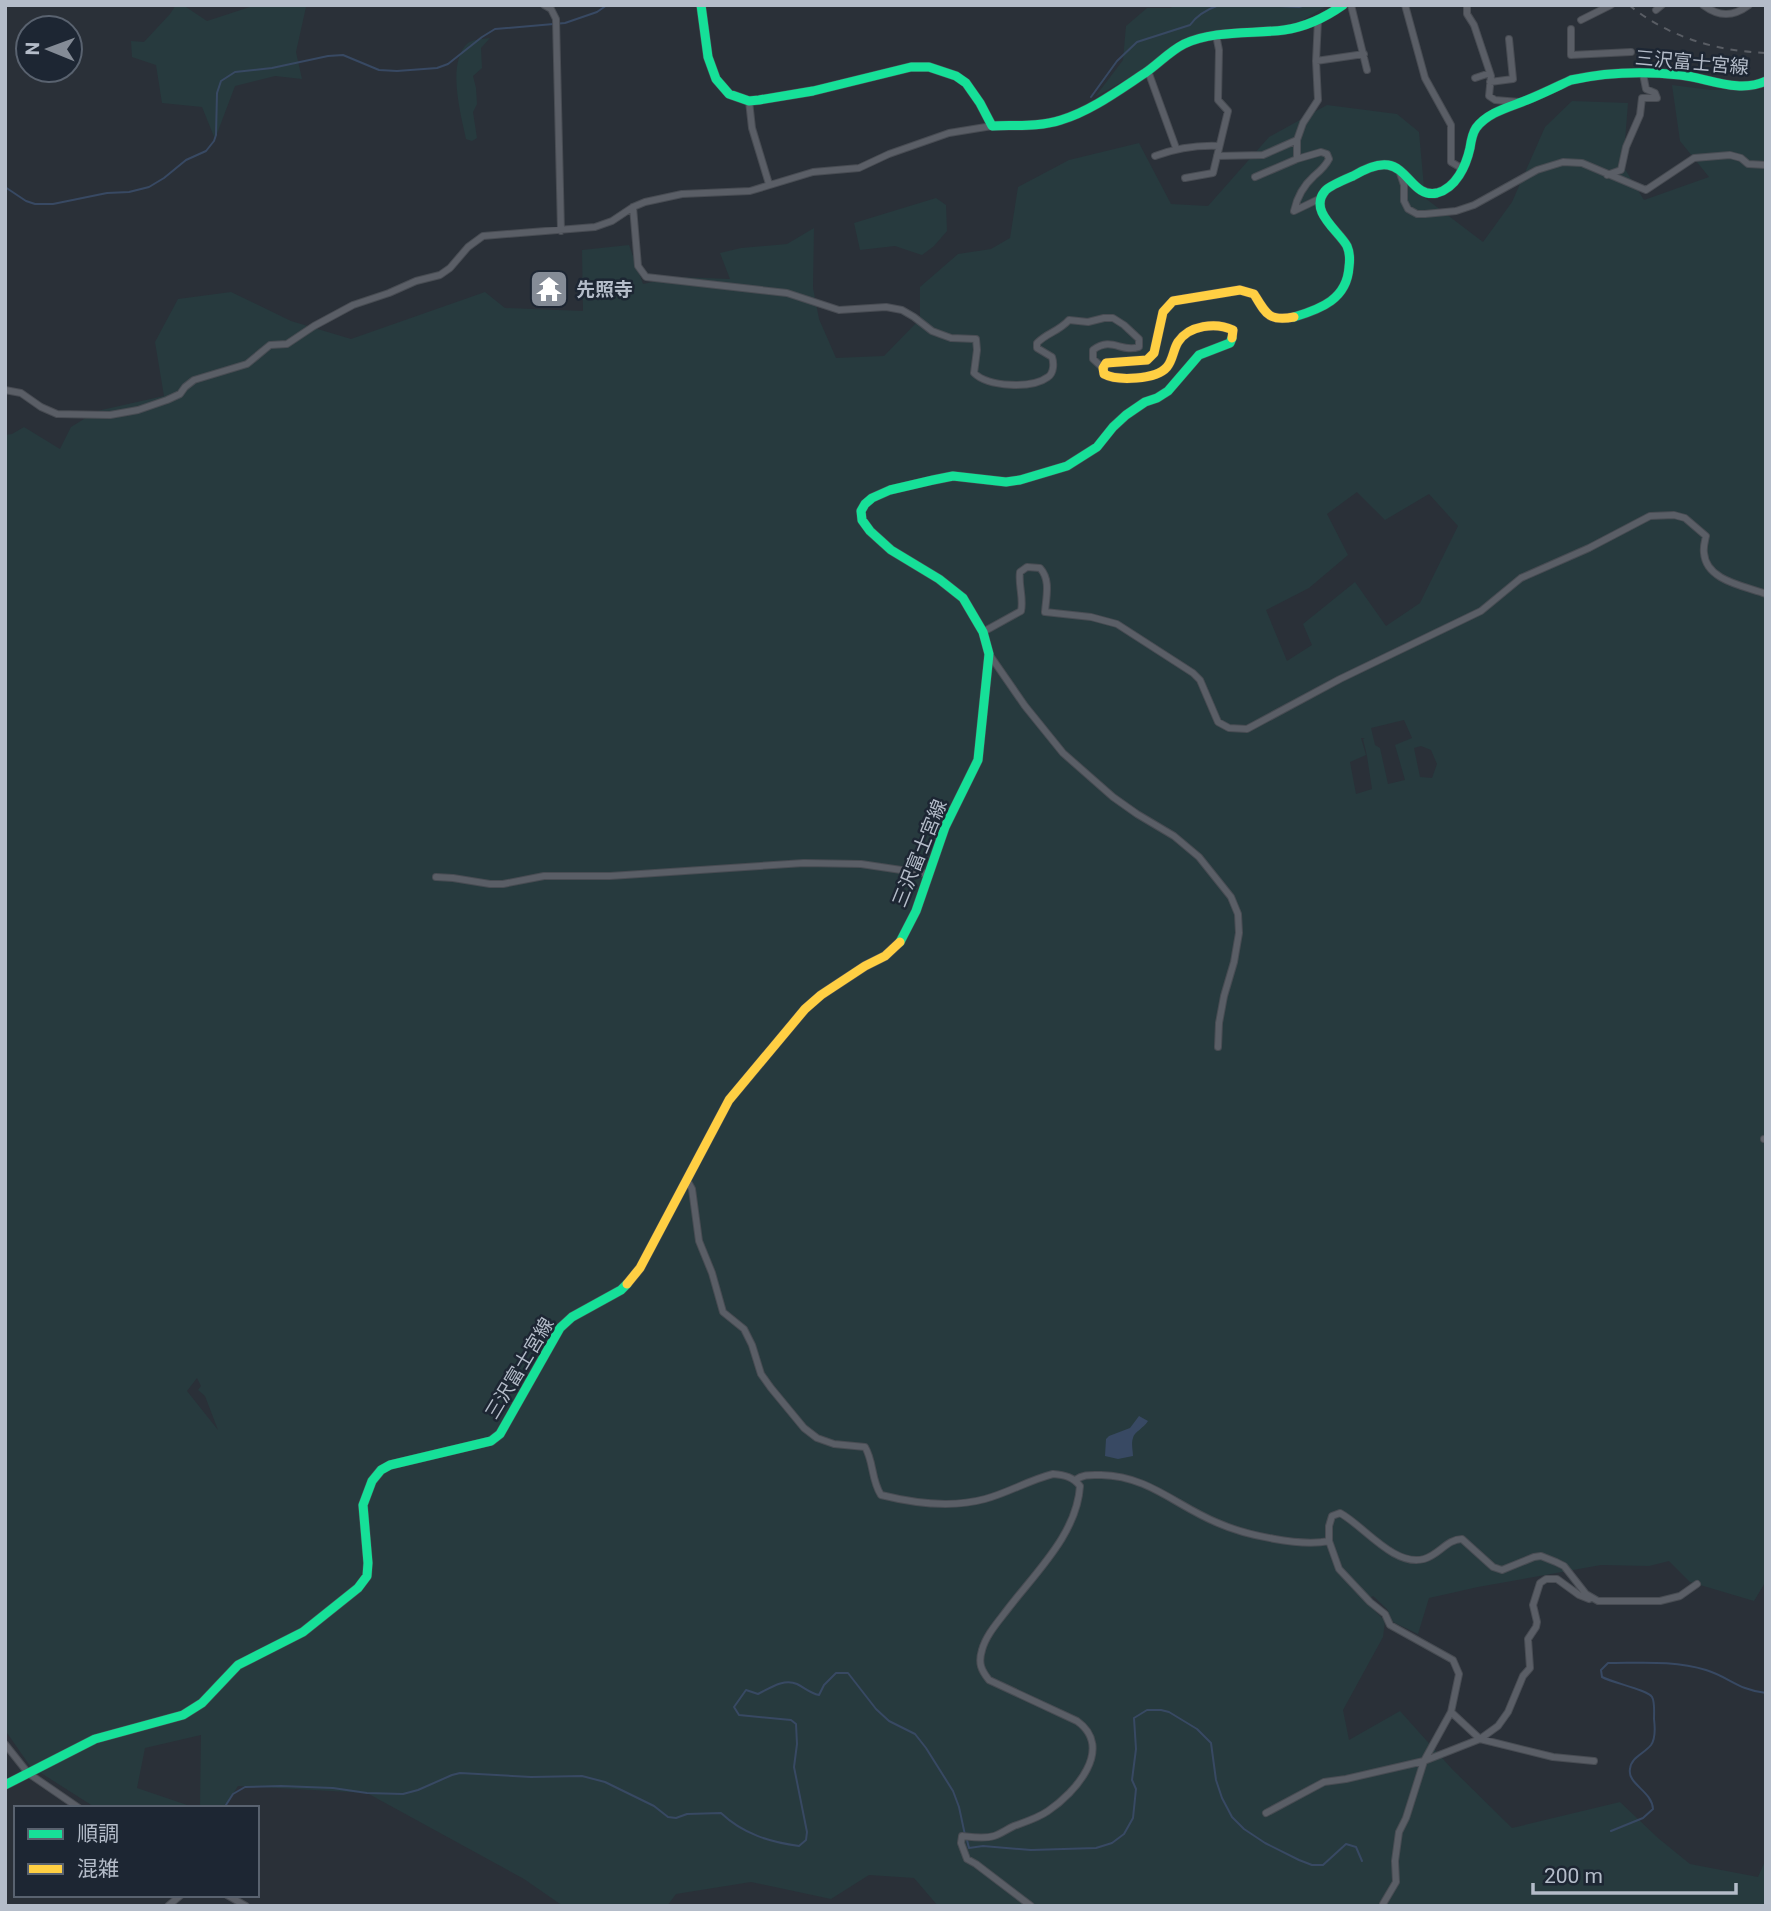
<svg xmlns="http://www.w3.org/2000/svg" width="1771" height="1911" viewBox="0 0 1771 1911" font-family="Roboto,'Noto Sans JP',sans-serif">
<style>
.green{fill:#273a3e;fill-rule:evenodd}
.water{fill:#384963}
.lines{fill:none;stroke-linecap:round;stroke-linejoin:round}
.stream{stroke:#384963;stroke-width:2}
.street-casing{stroke:#484c53;stroke-width:8}
.fast-casing{stroke:#484c53;stroke-width:10}
.slow-casing{stroke:#484c53;stroke-width:10}
.street{stroke:#5a5e66;stroke-width:6}
.fast{stroke:#16e098;stroke-width:9}
.slow{stroke:#ffcf43;stroke-width:9}
.rail{stroke:#595d64;stroke-width:2;stroke-dasharray:7 7;stroke-linecap:butt}
.labels{text-anchor:middle;stroke-width:5;stroke-linejoin:round;paint-order:stroke}
.street-label{font-size:19px;fill:#b4bcc9;stroke:#1d2633}
.poi-label{font-size:19px;font-weight:bold;fill:#b4bcc9;stroke:#1d2633;text-anchor:start}
</style>
<rect width="100%" height="100%" fill="#2a3038"/>
<!-- green -->
<path class="green" d="M 176,5 L 183,5 L 207,21 L 253,6 L 306,7 L 296,52 L 302,79 L 275,76 L 235,86 L 215,139 L 202,107 L 162,103 L 156,65 L 132,57 L 131,41 L 144,42 L 170,14 Z
M 1173,5 L 1328,5 L 1295,25 L 1230,28 L 1179,40 L 1145,69 L 1095,97 L 1123,60 L 1126,26 L 1147,8 L 1171,8 Z
M 490,38 L 481,48 L 482,68 L 473,76 L 476,88 L 477,104 L 473,112 L 477,138 L 472,141 L 466,139 C 461,115 446,62 468,43 C 474,39 482,39 490,38 Z
M 1672,85 L 1711,90 L 1766,90 L 1766,1581 L 1754,1601 L 1690,1582 L 1669,1561 L 1649,1566 L 1601,1565 L 1478,1587 L 1429,1598 L 1418,1634 L 1393,1622 L 1387,1609 L 1373,1596 L 1365,1601 L 1385,1621 L 1383,1637 L 1343,1710 L 1349,1740 L 1400,1711 L 1452,1769 L 1512,1828 L 1620,1802 L 1658,1838 L 1690,1864 L 1758,1877 L 1766,1859 L 1766,1906 L 938,1906 L 914,1878 L 869,1875 L 831,1899 L 751,1882 L 676,1894 L 667,1906 L 563,1906 L 524,1879 L 367,1793 L 238,1786 L 224,1808 L 200,1808 L 201,1735 L 145,1748 L 137,1788 L 196,1808 L 96,1808 L 30,1766 L 5,1730 L 5,435 L 12,434 L 24,427 L 60,449 L 71,427 L 97,411 L 164,396 L 155,342 L 178,299 L 231,292 L 291,321 L 351,339 L 485,292 L 505,308 L 583,311 L 582,250 L 629,245 L 643,284 L 675,277 L 730,279 L 720,253 L 741,248 L 787,244 L 814,228 L 813,288 L 819,319 L 836,358 L 884,356 L 920,319 L 920,287 L 958,254 L 991,249 L 1010,238 L 1018,187 L 1069,160 L 1139,143 L 1171,204 L 1208,206 L 1269,137 L 1327,105 L 1397,114 L 1419,132 L 1425,198 L 1483,242 L 1512,202 L 1545,127 L 1572,101 L 1628,103 L 1623,166 L 1644,200 L 1709,177 L 1680,141 ZM 1357,492 L 1385,520 L 1429,494 L 1458,526 L 1420,603 L 1386,626 L 1355,582 L 1303,624 L 1312,645 L 1287,661 L 1266,610 L 1309,588 L 1348,555 L 1327,514 ZM 1404,720 L 1412,738 L 1395,745 L 1405,780 L 1388,784 L 1380,748 L 1375,745 L 1371,728 ZM 1361,738 L 1365,738 L 1363,739 L 1367,756 L 1372,789 L 1356,794 L 1350,762 L 1366,755 ZM 1421,746 L 1431,750 L 1437,764 L 1432,778 L 1420,777 L 1414,748 ZM 197,1378 L 201,1386 L 198,1390 L 205,1396 L 218,1430 L 187,1391 Z
M 936,198 L 946,205 L 947,231 L 934,246 L 922,255 L 895,246 L 860,250 L 854,223 Z"/>
<!-- water -->
<path class="water" d="M 1139,1416 L 1148,1421 C 1144,1428 1134,1432 1133,1438 C 1131,1443 1133,1451 1133,1456 L 1118,1459 L 1105,1456 L 1106,1439 L 1109,1436 L 1130,1428 Z"/>
<g class="lines">
<!-- stream -->
<path class="stream" d="M 1263,5 L 1299,7 L 1306,5
M 1091,97 L 1117,61 L 1137,42 L 1190,25 C 1197,15 1208,9 1219,5
M 5,187 L 26,201 L 35,204 L 53,204 L 107,193 L 129,192 L 149,187 L 164,178 L 186,160 L 206,151 L 214,141 L 216,135 L 217,93 L 221,81 L 235,72 L 272,68 L 328,56 L 343,55 L 379,70 L 397,71 L 437,68 L 448,64 L 482,37 L 495,29 L 565,23 L 597,12 L 607,5
M 224,1808 L 233,1794 L 245,1787 L 281,1786 L 333,1788 L 367,1793 L 403,1794 L 418,1790 L 452,1775 L 460,1773 L 531,1777 L 582,1776 L 605,1782 L 654,1806 L 668,1817 L 676,1818 L 687,1814 L 721,1813 C 743,1834 770,1842 799,1846 L 806,1840 L 807,1832 L 794,1767 L 797,1744 L 796,1724 L 791,1720 L 739,1715 L 734,1707 L 746,1690 L 758,1694 C 770,1688 784,1678 797,1684 C 805,1688 810,1693 819,1695 L 824,1685 L 836,1673 L 848,1673 L 876,1709 L 889,1721 L 915,1734 L 926,1748 L 953,1791 L 959,1807 L 965,1835
M 1611,1831 L 1643,1818 L 1653,1809 C 1652,1791 1627,1784 1630,1769 C 1631,1757 1644,1754 1651,1745 C 1656,1738 1655,1727 1654,1719 C 1654,1712 1655,1702 1652,1697 C 1648,1690 1613,1683 1602,1677 L 1601,1670 L 1608,1663 C 1640,1663 1675,1660 1706,1670 C 1729,1677 1738,1690 1766,1693
M 967,1840 L 969,1848 L 983,1846 L 1031,1850 L 1096,1848 L 1112,1843 L 1124,1834 L 1133,1818 L 1136,1789 L 1132,1780 L 1136,1749 L 1134,1718 L 1147,1710 L 1161,1710 L 1169,1712 L 1197,1729 L 1211,1743 L 1216,1780 L 1222,1798 L 1232,1817 L 1244,1829 L 1265,1843 L 1299,1860 L 1312,1865 L 1323,1865 L 1346,1844 L 1356,1847 L 1362,1861"/>
<!-- street casing -->
<g class="street-casing">
<path id="street" d="M 544,5 L 551,9 L 556,19 L 561,231
M 1351,5 L 1367,70
M 1405,5 L 1425,78 L 1451,125 L 1451,162 L 1463,169
M 1467,5 L 1467,14 L 1474,25 L 1491,76 L 1489,96 L 1495,100 L 1519,102
M 1703,5 C 1719,17 1733,17 1749,5
M 1656,10 L 1662,5
M 1581,20 L 1611,5
M 1571,29 L 1571,55 L 1631,52
M 1316,61 L 1364,54
M 1148,71 L 1176,148
M 1475,78 L 1490,73
M 1490,82 L 1513,79 L 1509,39
M 749,101 L 752,128 L 769,184
M 1155,156 C 1177,148 1196,145 1219,146
M 1217,156 L 1263,155 L 1297,140
M 1297,159 L 1297,140 L 1303,123 L 1318,100 L 1316,61 L 1318,20
M 1400,173 L 1404,185 L 1404,201 L 1408,209 L 1417,214 L 1425,214 L 1456,211 L 1474,205 L 1537,170 L 1563,162 L 1582,163 L 1646,190 L 1694,158 L 1730,155 L 1741,158 L 1748,164 L 1766,165
M 1607,175 L 1621,170 L 1626,147 L 1640,115 L 1642,98 L 1657,98 L 1655,93 L 1646,89 L 1643,74
M 1255,177 L 1297,159 L 1321,152 L 1327,154 L 1329,159 C 1325,167 1320,171 1314,176 C 1303,186 1297,197 1294,211 L 1321,198
M 1185,178 L 1213,173 L 1228,111 L 1218,100 L 1219,50 L 1216,35
M 633,207 L 638,266 L 646,277 L 787,293 L 839,310 L 886,307 L 902,310 L 914,317 L 932,331 L 940,334 L 951,338 L 976,339 L 977,350 L 974,373 C 988,387 1032,389 1048,377 C 1054,373 1054,363 1052,357 L 1037,348 L 1037,343 C 1048,332 1058,332 1069,320 L 1088,322 L 1104,318 L 1113,318 L 1124,325 L 1139,339 L 1139,347 C 1121,353 1112,336 1093,350 L 1093,359 L 1103,368
M 5,390 L 21,393 L 41,407 L 57,414 L 110,415 L 138,410 L 167,400 L 180,394 L 185,387 L 194,380 L 247,364 L 270,345 L 287,344 L 314,326 L 353,305 L 389,293 L 416,281 L 440,275 L 450,268 L 468,247 L 483,236 L 595,227 L 612,221 L 633,207 L 645,202 L 682,194 L 750,191 L 813,172 L 859,168 L 889,154 L 949,133 L 992,126
M 983,632 L 1021,611 C 1024,598 1018,585 1020,572 L 1027,567 L 1040,568 C 1051,580 1046,597 1045,612 L 1091,617 L 1117,624 L 1193,673 L 1200,680 L 1218,722 L 1229,728 L 1247,729 L 1340,679 L 1481,611 L 1521,578 L 1589,548 L 1650,516 L 1674,515 L 1685,518 L 1706,536 C 1705,541 1703,547 1704,553 C 1706,581 1745,586 1766,594
M 989,654 L 1025,706 L 1063,753 L 1113,797 L 1137,814 L 1174,836 L 1199,857 L 1231,897 L 1238,914 L 1239,933 L 1234,962 L 1224,996 L 1219,1023 L 1218,1047
M 436,877 L 453,878 L 490,884 L 503,884 L 544,876 L 610,876 L 804,863 L 861,864 L 928,874
M 1764,1139 L 1766,1139
M 687,1180 L 692,1189 L 699,1241 L 712,1273 L 723,1312 L 744,1329 L 752,1345 L 761,1374 L 771,1388 L 804,1428 L 817,1438 L 834,1444 L 865,1447 C 874,1462 871,1480 881,1495 C 913,1503 952,1508 985,1499 C 1008,1493 1029,1480 1053,1474 C 1065,1475 1073,1477 1080,1486 C 1077,1534 1035,1573 1007,1610 C 998,1622 986,1635 982,1650 C 978,1663 981,1670 989,1680 L 1077,1721 C 1115,1748 1075,1793 1048,1811 C 1038,1818 1025,1822 1014,1826 C 1007,1829 1001,1834 994,1836 C 984,1839 972,1837 962,1836 L 961,1843 L 967,1859 L 976,1864 L 1031,1906
M 1075,1480 C 1084,1474 1090,1475 1101,1475 C 1149,1476 1176,1506 1218,1523 C 1245,1535 1301,1547 1329,1541
M 1451,1712 L 1480,1739 L 1553,1757 L 1594,1761
M 5,1744 L 28,1773 L 79,1808
M 1266,1813 L 1324,1782 L 1346,1779 L 1424,1761 L 1480,1739 L 1498,1726 L 1508,1712 L 1523,1676 L 1530,1668 L 1528,1639 L 1536,1627 L 1537,1622 L 1533,1605 L 1540,1583 L 1546,1579 L 1557,1579 L 1579,1595 L 1589,1599
M 227,1895 L 246,1906
M 168,1906 L 181,1895
M 1384,1906 L 1383,1904 L 1396,1882 L 1395,1861 L 1399,1832 L 1406,1818 L 1424,1761 L 1451,1712 L 1459,1674 L 1453,1660 L 1390,1625 L 1385,1614 L 1370,1602 L 1339,1569 L 1329,1541 L 1329,1526 L 1332,1516 L 1340,1513 C 1364,1526 1394,1567 1424,1559 C 1439,1555 1447,1539 1462,1539 L 1493,1567 L 1502,1570 L 1534,1557 L 1541,1556 L 1556,1562 L 1564,1566 L 1586,1594 L 1598,1601 L 1660,1601 L 1680,1596 L 1697,1584"/>
</g>
<!-- fast casing -->
<g class="fast-casing">
<path id="fast" d="M 701,5 L 708,57 L 716,79 L 729,94 L 749,101 L 759,100 L 813,91 L 911,67 L 929,67 L 956,76 L 966,83 L 980,103 L 992,126 C 1014,125 1040,127 1061,120 C 1091,111 1119,90 1145,73 C 1158,64 1170,51 1184,44 C 1213,30 1253,34 1284,30 C 1306,27 1326,17 1343,5
M 1294,317 C 1321,309 1347,299 1349,267 C 1350,260 1350,253 1347,246 C 1339,231 1308,211 1325,191 C 1329,186 1346,179 1353,176 C 1363,170 1376,163 1388,165 C 1408,168 1414,198 1437,193 C 1456,188 1466,166 1470,148 C 1471,141 1472,134 1476,128 C 1488,112 1510,107 1527,100 C 1542,94 1556,87 1571,80 C 1607,72 1644,71 1680,75 C 1709,78 1738,94 1766,81
M 900,942 L 916,911 L 945,827 L 978,760 L 989,654 L 983,632 L 963,598 L 939,579 L 891,550 L 870,531 L 862,520 L 861,511 L 865,504 L 872,498 L 890,490 L 933,480 L 953,476 L 1006,482 L 1020,480 L 1067,466 L 1097,447 L 1113,427 L 1126,415 L 1145,402 L 1157,398 L 1168,391 L 1199,355 L 1230,343 L 1232,338
M 5,1785 L 95,1739 L 183,1715 L 202,1703 L 238,1665 L 303,1632 L 358,1588 L 367,1576 L 368,1563 L 363,1505 L 372,1481 L 381,1470 L 390,1465 L 491,1441 L 500,1434 L 560,1328 L 572,1317 L 621,1290 L 627,1284"/>
</g>
<!-- slow casing -->
<g class="slow-casing">
<path id="slow" d="M 1232,338 L 1233,330 C 1216,322 1189,325 1178,342 C 1173,350 1173,360 1167,367 C 1156,380 1117,381 1104,374 L 1103,368 L 1106,363 L 1147,360 L 1154,353 L 1163,312 L 1173,301 L 1240,290 L 1254,294 C 1266,314 1269,322 1294,317
M 627,1284 L 640,1268 L 729,1100 L 805,1009 L 821,995 L 865,966 L 885,956 L 900,942"/>
</g>
<!-- street -->
<use href="#street" class="street"/>
<!-- fast -->
<use href="#fast" class="fast"/>
<!-- slow -->
<use href="#slow" class="slow"/>
<!-- rail -->
<path class="rail" d="M 1629,5 C 1668,37 1716,51 1766,53"/>
</g>
<!-- icons -->
<defs>
<g id="temple-square" transform="scale(2.0125)"><rect x="-9" y="-9" width="18" height="18" rx="4" fill="#848b96" stroke="#1d2633"/><path d="M0-6L5-2H3V0L6.5 2.5H4V6H1.5V3h-3V6H-4V2.5H-6.5L-3 0V-2H-5Z" fill="#fff"/></g>
</defs>
<g fill-rule="evenodd">
<use href="#temple-square" x="549" y="289"/>
</g>
<g class="labels">
<!-- street labels -->
<g class="street-label">
<text transform="translate(1692 62) rotate(5)" y="7">三沢富士宮線</text>
<text transform="translate(919 853) rotate(-68)" y="7">三沢富士宮線</text>
<text transform="translate(519 1368) rotate(-59)" y="7">三沢富士宮線</text>
</g>
<!-- poi labels -->
<g class="poi-label">
<text x="576" y="296">先照寺</text>
</g>
</g>
<!-- border -->
<rect width="1771" height="1911" fill="none" stroke="#b4bcc9" stroke-width="14"/>
<!-- legend -->
<rect x="14" y="1806" width="245" height="91" fill="#1d2633" stroke="#59626f" stroke-width="2"/>
<rect x="28" y="1829" width="35" height="10" fill="#16e098" stroke="#59626f" stroke-width="2"/>
<text x="77" y="1841" font-size="21" fill="#b4bcc9">順調</text>
<rect x="28" y="1864" width="35" height="10" fill="#ffcf43" stroke="#59626f" stroke-width="2"/>
<text x="77" y="1876" font-size="21" fill="#b4bcc9">混雑</text>
<!-- north arrow -->
<g transform="translate(49 49) rotate(271)"><circle r="33" fill="#1d2633" stroke="#59626f" stroke-width="2"/>
<path d="M0-5L12 26L0 18L-12 26Z" fill="#848b96"/>
<text y="-10" font-size="19" font-weight="bold" text-anchor="middle" fill="#b4bcc9">N</text>
</g>
<!-- scale -->
<path d="M1533 1883v10h203v-10" fill="none" stroke="#b4bcc9" stroke-width="3.5"/>
<text x="1544" y="1883" font-size="21" fill="#b4bcc9" stroke="#1d2633" stroke-width="5" paint-order="stroke">200 m</text>
</svg>
